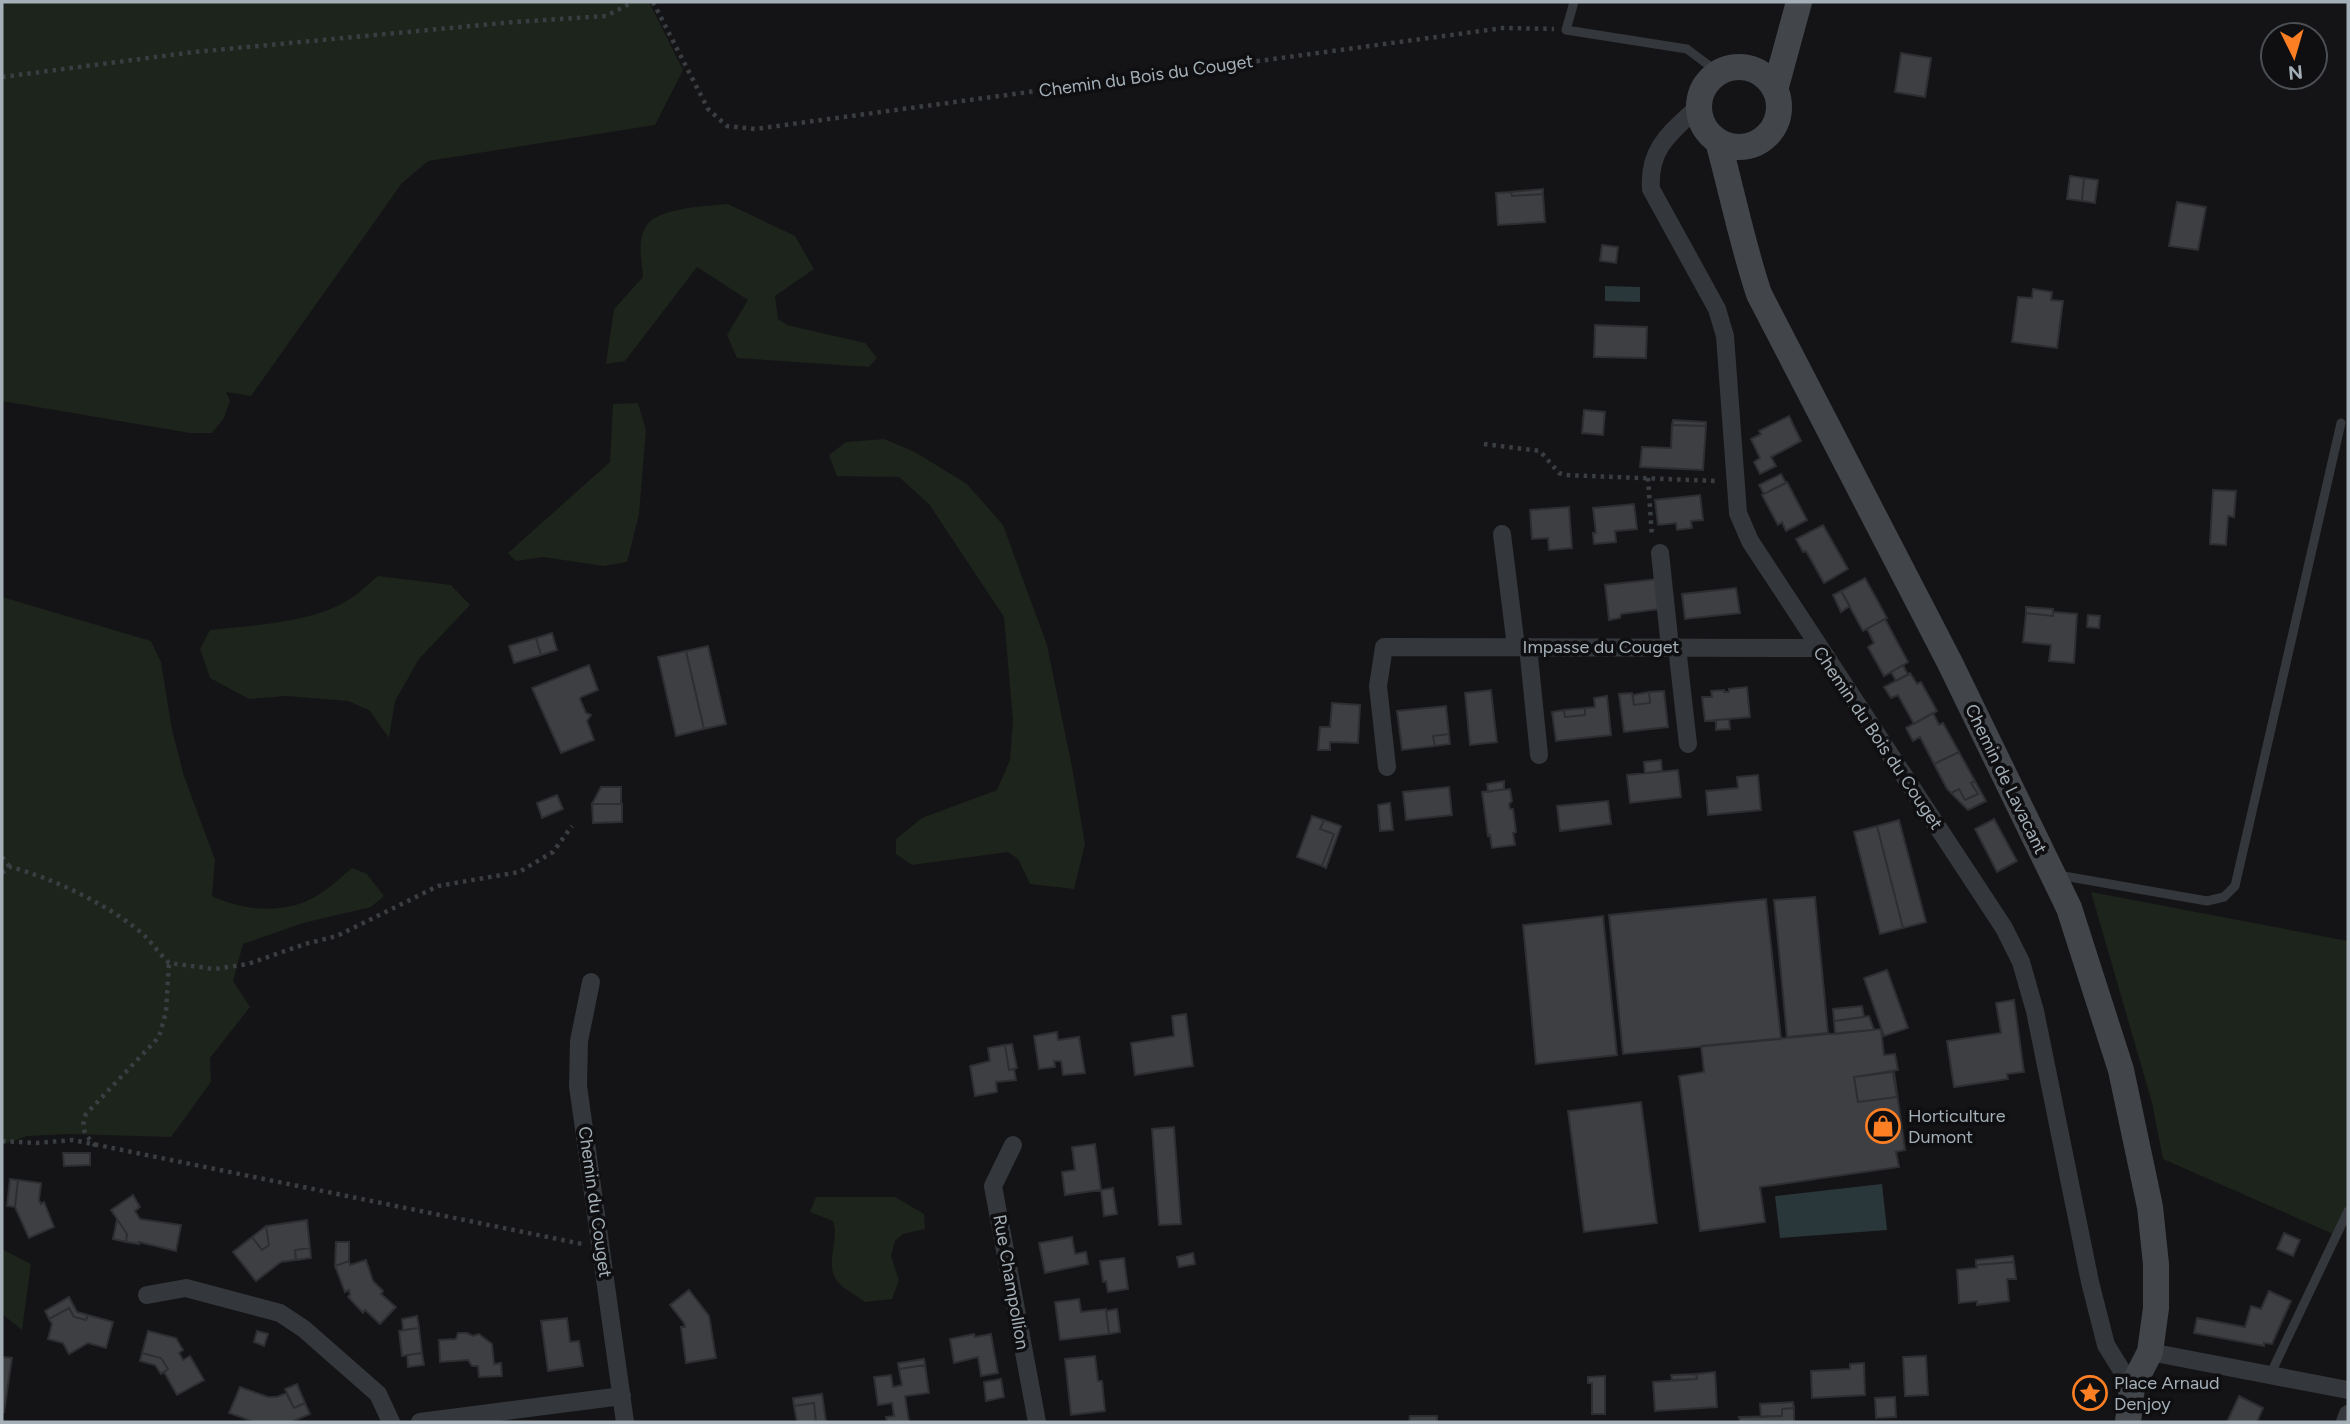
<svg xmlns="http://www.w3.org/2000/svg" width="2350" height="1424" viewBox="0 0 2350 1424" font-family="Figtree,sans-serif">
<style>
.green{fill:#1c241b}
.water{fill:#29373a}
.building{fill:#3e3f43;stroke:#2d2e32;stroke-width:2}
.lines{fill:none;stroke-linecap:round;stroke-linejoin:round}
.path{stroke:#3a3e42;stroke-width:4.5;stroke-dasharray:3.5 5;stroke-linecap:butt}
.lane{stroke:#34373b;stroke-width:9}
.street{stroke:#34373b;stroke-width:18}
.secondary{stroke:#42464b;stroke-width:26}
.labels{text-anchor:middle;stroke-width:7;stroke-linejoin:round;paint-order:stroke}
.street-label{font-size:18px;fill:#a4afb7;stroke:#0f0f11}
.poi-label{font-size:18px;fill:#a4afb7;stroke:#0f0f11;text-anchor:start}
</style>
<rect width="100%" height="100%" fill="#141416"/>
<!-- green -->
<path class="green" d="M 2,2 L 649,2 L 683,70 L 655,125 L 428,161 L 402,183 L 251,396 L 226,392 L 230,401 L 224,418 L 212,433 L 190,433 L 2,401 Z
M 728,204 L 795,236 L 814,269 L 775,296 L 778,319 L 787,325 L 865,343 L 877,358 L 869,367 L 737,358 L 727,335 L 748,300 L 697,267 L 625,361 L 606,364 L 614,309 L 643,277 C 642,262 637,242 645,228 C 655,207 708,206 728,204 Z
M 638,403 L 646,430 L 639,514 L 627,562 L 603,566 L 543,557 L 516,561 L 508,553 L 610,462 L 613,404 Z
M 884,439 L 915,452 L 967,484 L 1003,525 L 1047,645 L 1072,767 L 1085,844 L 1074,889 L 1030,884 L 1018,859 L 1008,852 L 912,865 L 896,854 L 896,839 L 922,818 L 997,790 L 1010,760 L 1013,721 L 1004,617 L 929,504 L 899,477 L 837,476 L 829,455 L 846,442 Z
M 378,576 L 451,585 L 470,605 L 419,659 L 395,701 L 389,738 L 369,710 L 348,701 L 286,696 L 249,699 L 210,678 L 200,649 L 210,630 C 249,626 315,622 348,600 C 359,594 368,584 378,576 Z
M 2,597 L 151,641 L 161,662 L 172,730 L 184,776 L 215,860 L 212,896 C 243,911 287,915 318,895 C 330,888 341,877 352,868 L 367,874 L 384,896 L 371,907 L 303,923 L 243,944 L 233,981 L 250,1007 L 210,1058 L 211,1082 L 171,1137 L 69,1134 L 27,1136 L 2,1145 Z
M 2091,892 L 2348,941 L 2348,1221 L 2340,1237 L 2163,1159 L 2152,1103 Z
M 816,1197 L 895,1197 L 924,1214 L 925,1229 L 903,1234 L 895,1241 L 891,1256 L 899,1280 L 892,1299 L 865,1302 C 857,1296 843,1289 837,1281 C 824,1262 840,1243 833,1221 L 810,1212 Z
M 2,1249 L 31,1264 L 22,1330 L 2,1314 Z"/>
<!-- water -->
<path class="water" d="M 1605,286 L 1640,287 L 1640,302 L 1605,301 Z
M 1882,1184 L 1887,1230 L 1780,1238 L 1775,1196 Z"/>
<!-- building -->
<path class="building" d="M 1901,53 L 1931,58 L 1925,97 L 1895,92 Z
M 2070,176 L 2084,178 L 2082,201 L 2067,199 Z
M 2084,178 L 2098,180 L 2095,203 L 2082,201 Z
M 1543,189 L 1543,194 L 1512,196 L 1511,192 Z
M 1511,192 L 1512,196 L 1543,194 L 1545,222 L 1498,225 L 1496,193 Z
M 2177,202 L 2206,207 L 2198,250 L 2169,246 Z
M 1602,245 L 1618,247 L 1616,263 L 1600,261 Z
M 2033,289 L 2052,292 L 2051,300 L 2063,301 L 2057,348 L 2012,342 L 2018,297 L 2032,298 Z
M 1595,325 L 1647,327 L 1646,358 L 1594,357 Z
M 1584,410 L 1605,412 L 1603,435 L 1582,433 Z
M 1789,416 L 1801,441 L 1771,457 L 1776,466 L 1760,474 L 1754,462 L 1760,458 L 1751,439 L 1761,434 L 1759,431 Z
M 1673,420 L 1706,422 L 1706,426 L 1672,425 Z
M 1672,425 L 1706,426 L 1703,470 L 1640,467 L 1642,447 L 1671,448 Z
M 1781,474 L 1786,483 L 1764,494 L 1759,485 Z
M 1787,482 L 1807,520 L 1786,531 L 1782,522 L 1778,525 L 1762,495 Z
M 2213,490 L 2236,491 L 2234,517 L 2228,516 L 2226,545 L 2210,544 Z
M 1700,495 L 1703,520 L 1691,521 L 1692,528 L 1677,530 L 1676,523 L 1658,525 L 1655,500 Z
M 1634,504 L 1637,529 L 1615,531 L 1616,542 L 1594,544 L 1593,533 L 1596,533 L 1593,508 Z
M 1569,507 L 1572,548 L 1549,550 L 1548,538 L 1532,539 L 1530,510 Z
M 1823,525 L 1848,569 L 1824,583 L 1806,551 L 1803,552 L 1796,539 Z
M 1865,578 L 1887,618 L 1863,631 L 1841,591 Z
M 1657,579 L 1661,609 L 1621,614 L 1620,618 L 1609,620 L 1605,585 Z
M 1736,588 L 1740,613 L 1685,619 L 1682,594 Z
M 1841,591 L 1850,606 L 1841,612 L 1833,595 Z
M 2026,607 L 2053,609 L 2053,616 L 2026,613 Z
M 2053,612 L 2077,614 L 2074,663 L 2049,661 L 2051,645 L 2023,642 L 2026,613 L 2053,616 Z
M 2088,615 L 2100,616 L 2099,628 L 2087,627 Z
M 1885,619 L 1908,662 L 1884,676 L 1868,647 L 1874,643 L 1867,629 Z
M 552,633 L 557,650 L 541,655 L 536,638 Z
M 536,638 L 541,655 L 514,663 L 509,646 Z
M 708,646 L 726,724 L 704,729 L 686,651 Z
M 686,651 L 704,729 L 676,736 L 658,657 Z
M 589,665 L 598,690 L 581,697 L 580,699 L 586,713 L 591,715 L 587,721 L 594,740 L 561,753 L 532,688 Z
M 1903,665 L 1908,675 L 1896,681 L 1891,672 Z
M 1910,673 L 1917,684 L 1921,682 L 1937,711 L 1914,724 L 1898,695 L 1891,698 L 1884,687 Z
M 1747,687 L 1750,717 L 1705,721 L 1702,697 L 1712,697 L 1711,691 L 1724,690 L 1724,692 L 1729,692 L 1729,689 Z
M 1491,690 L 1497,742 L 1470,745 L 1465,693 Z
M 1664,691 L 1668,727 L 1624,732 L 1619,694 L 1632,693 L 1634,705 L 1650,703 L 1649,692 Z
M 1649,692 L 1650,703 L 1634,705 L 1633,695 Z
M 1607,696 L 1611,735 L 1556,741 L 1552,712 L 1564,710 L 1565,717 L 1585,715 L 1585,708 L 1595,707 L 1594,698 Z
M 1332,703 L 1360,705 L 1358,743 L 1330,742 L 1330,750 L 1318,750 L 1320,727 L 1330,727 Z
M 1446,706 L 1449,734 L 1433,736 L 1435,746 L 1402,750 L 1397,711 Z
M 1585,708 L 1585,715 L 1565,717 L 1564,710 Z
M 1933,713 L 1939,725 L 1943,723 L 1959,752 L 1934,764 L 1920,737 L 1913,741 L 1906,728 Z
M 1729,719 L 1730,729 L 1716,730 L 1716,720 Z
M 1449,734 L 1450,744 L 1435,746 L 1433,736 Z
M 1959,752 L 1975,781 L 1971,783 L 1978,794 L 1965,800 L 1959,789 L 1951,793 L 1947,789 L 1934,764 Z
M 1661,760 L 1662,771 L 1645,773 L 1644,762 Z
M 1678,770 L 1681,797 L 1630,803 L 1627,775 Z
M 1758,775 L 1761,810 L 1708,815 L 1706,791 L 1738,788 L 1737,777 Z
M 1504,781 L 1504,789 L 1488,792 L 1487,784 Z
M 1975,781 L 1986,801 L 1968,810 L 1951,793 L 1959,789 L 1965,800 L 1978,794 L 1971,783 Z
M 601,787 L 621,787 L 621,804 L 592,804 Z
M 1449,787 L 1452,815 L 1406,820 L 1403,792 Z
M 1510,789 L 1512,801 L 1509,804 L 1510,809 L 1513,809 L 1516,832 L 1513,833 L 1515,845 L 1492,848 L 1490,835 L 1488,836 L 1482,792 Z
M 557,795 L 563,809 L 542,818 L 537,803 Z
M 1608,801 L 1611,824 L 1560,831 L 1557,806 Z
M 1390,803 L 1393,830 L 1380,831 L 1378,805 Z
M 592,804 L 622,804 L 622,822 L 593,823 Z
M 1312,816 L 1324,820 L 1320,829 L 1334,834 L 1322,866 L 1297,857 Z
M 1994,819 L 2017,861 L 1997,872 L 1975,829 Z
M 1324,820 L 1341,826 L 1326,868 L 1322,866 L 1334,834 L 1320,829 Z
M 1899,820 L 1926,922 L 1903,928 L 1877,826 Z
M 1877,826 L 1903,928 L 1880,934 L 1854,832 Z
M 1815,897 L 1828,1033 L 1787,1037 L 1774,900 Z
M 1766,899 L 1781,1039 L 1623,1054 L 1609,915 Z
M 1603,916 L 1617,1055 L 1536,1064 L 1523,925 Z
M 1887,970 L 1908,1028 L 1884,1036 L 1864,978 Z
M 2014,1000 L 2024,1072 L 2007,1074 L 2008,1079 L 1954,1087 L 1947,1041 L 2001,1033 L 1996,1003 Z
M 1862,1006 L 1864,1017 L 1834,1021 L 1833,1009 Z
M 1186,1014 L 1193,1066 L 1135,1075 L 1131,1043 L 1174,1036 L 1172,1016 Z
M 1869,1016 L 1874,1030 L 1835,1034 L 1834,1021 Z
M 1881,1029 L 1884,1055 L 1895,1054 L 1898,1070 L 1854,1077 L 1858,1102 L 1897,1097 L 1894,1072 L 1905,1150 L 1896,1152 L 1899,1167 L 1760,1187 L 1765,1222 L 1700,1231 L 1679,1076 L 1704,1072 L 1701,1046 Z
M 1057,1032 L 1058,1040 L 1079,1037 L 1085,1073 L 1063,1075 L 1061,1061 L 1054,1061 L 1055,1067 L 1039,1069 L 1034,1036 Z
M 1012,1044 L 1017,1068 L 1009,1070 L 1005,1045 Z
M 1005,1045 L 1009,1070 L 1014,1069 L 1016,1080 L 996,1082 L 997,1092 L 975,1096 L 970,1066 L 990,1061 L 988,1048 Z
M 1893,1072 L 1897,1097 L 1858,1102 L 1854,1077 Z
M 1641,1102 L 1657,1223 L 1584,1232 L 1568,1111 Z
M 1174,1127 L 1181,1224 L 1159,1225 L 1152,1129 Z
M 1095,1144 L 1101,1190 L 1065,1195 L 1062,1172 L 1075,1170 L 1072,1147 Z
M 63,1153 L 90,1153 L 90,1165 L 64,1166 Z
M 10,1179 L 18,1180 L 15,1207 L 7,1206 Z
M 18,1180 L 41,1183 L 39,1200 L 41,1204 L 44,1202 L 54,1227 L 29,1238 L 15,1207 Z
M 1113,1188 L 1117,1214 L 1104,1216 L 1101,1190 Z
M 133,1195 L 140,1207 L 135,1211 L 140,1219 L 181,1225 L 176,1251 L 139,1242 L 139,1244 L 126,1242 L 127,1234 L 111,1210 Z
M 117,1219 L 127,1234 L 126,1242 L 113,1239 Z
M 307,1220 L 310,1248 L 295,1250 L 296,1260 L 281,1262 L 256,1281 L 233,1252 L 252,1237 L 262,1250 L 269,1245 L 266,1226 Z
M 266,1226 L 269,1245 L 262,1250 L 252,1237 Z
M 2284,1233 L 2300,1240 L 2293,1256 L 2277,1249 Z
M 1072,1237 L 1075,1254 L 1086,1252 L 1088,1264 L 1045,1273 L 1039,1243 Z
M 336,1242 L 349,1242 L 349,1261 L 335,1266 Z
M 310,1248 L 311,1258 L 296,1260 L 295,1250 Z
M 1193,1253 L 1195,1264 L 1179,1267 L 1177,1257 Z
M 2013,1256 L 2014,1262 L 1976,1265 L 1976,1260 Z
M 1124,1258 L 1128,1289 L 1108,1292 L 1106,1281 L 1103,1282 L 1100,1261 Z
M 366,1260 L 373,1281 L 383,1291 L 381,1294 L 396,1307 L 380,1324 L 365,1310 L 363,1313 L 348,1297 L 350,1294 L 349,1290 L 345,1292 L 335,1266 L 349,1261 L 350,1265 Z
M 2014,1262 L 2016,1279 L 2007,1279 L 2009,1301 L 1977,1305 L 1977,1301 L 1959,1303 L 1957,1270 L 1977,1268 L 1976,1265 Z
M 689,1290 L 709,1316 L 716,1358 L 686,1363 L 681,1327 L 685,1327 L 684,1323 L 670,1305 Z
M 2269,1291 L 2291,1301 L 2272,1344 L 2264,1343 L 2264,1346 L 2194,1333 L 2197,1318 L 2245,1327 L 2251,1306 L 2261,1309 Z
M 69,1297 L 77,1312 L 88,1315 L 86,1320 L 74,1317 L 69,1308 L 49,1319 L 45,1311 Z
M 1079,1299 L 1081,1312 L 1106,1309 L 1109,1334 L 1060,1340 L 1055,1302 Z
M 69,1308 L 74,1317 L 86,1320 L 88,1315 L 113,1322 L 106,1348 L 88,1343 L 69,1354 L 63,1343 L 48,1339 L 52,1324 L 49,1319 Z
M 1117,1309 L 1120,1332 L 1109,1334 L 1106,1311 Z
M 417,1316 L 419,1328 L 403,1330 L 402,1319 Z
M 567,1318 L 570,1342 L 579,1341 L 583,1366 L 548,1371 L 541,1321 Z
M 419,1328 L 422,1353 L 402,1356 L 399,1331 Z
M 148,1331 L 176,1338 L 183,1350 L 179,1353 L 183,1360 L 190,1356 L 204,1380 L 177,1395 L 164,1372 L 168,1369 L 161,1358 L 142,1353 Z
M 257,1331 L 268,1334 L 264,1346 L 254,1342 Z
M 458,1333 L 467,1333 L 473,1336 L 479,1334 L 492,1344 L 494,1364 L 501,1363 L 502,1376 L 479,1377 L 478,1366 L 472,1366 L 468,1360 L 440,1362 L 439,1340 L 456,1339 Z
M 974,1334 L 975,1337 L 991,1334 L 998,1373 L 981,1376 L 978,1357 L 954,1363 L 950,1339 Z
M 142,1353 L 161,1358 L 168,1369 L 161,1374 L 155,1365 L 140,1361 Z
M 422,1353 L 424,1365 L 408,1367 L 407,1355 Z
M 1095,1356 L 1098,1381 L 1102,1381 L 1105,1411 L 1071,1415 L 1065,1359 Z
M 1926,1356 L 1928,1395 L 1905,1396 L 1903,1357 Z
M 2,1357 L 12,1358 L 4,1412 L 2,1412 Z
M 924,1359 L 925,1365 L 899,1369 L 898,1363 Z
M 1864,1363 L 1865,1395 L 1812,1398 L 1811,1371 L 1850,1369 L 1850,1364 Z
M 925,1365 L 929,1393 L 905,1396 L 909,1422 L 887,1422 L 886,1417 L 894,1416 L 892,1403 L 878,1405 L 874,1377 L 891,1375 L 893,1387 L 902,1385 L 899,1369 Z
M 1715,1372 L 1717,1407 L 1655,1411 L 1653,1382 L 1697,1379 L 1696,1374 Z
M 1696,1374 L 1697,1379 L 1672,1380 L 1671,1375 Z
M 1605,1376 L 1605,1414 L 1592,1414 L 1592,1383 L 1588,1383 L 1588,1377 Z
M 1001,1379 L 1004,1397 L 986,1401 L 984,1382 Z
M 297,1384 L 305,1403 L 294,1408 L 285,1389 Z
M 240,1387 L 268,1397 L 277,1397 L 286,1393 L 294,1408 L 305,1403 L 310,1414 L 291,1422 L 254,1422 L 229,1413 Z
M 822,1394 L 826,1422 L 816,1422 L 814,1403 L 794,1406 L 793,1398 Z
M 2239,1396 L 2263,1408 L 2257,1422 L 2227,1422 Z
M 1895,1397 L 1896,1417 L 1876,1418 L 1875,1398 Z
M 1793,1402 L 1794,1408 L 1782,1409 L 1782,1416 L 1761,1417 L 1760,1404 Z
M 814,1403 L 816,1422 L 797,1422 L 794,1406 Z
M 1794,1408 L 1794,1422 L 1740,1422 L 1739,1417 L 1782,1416 L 1782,1409 Z
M 1410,1416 L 1437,1416 L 1437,1422 L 1409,1422 Z"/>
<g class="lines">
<!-- path -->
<path class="path" d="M 653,2 L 708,109 L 727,126 L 755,129 L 1503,28 L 1554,29
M 2,77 L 194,52 L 514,22 L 606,16 L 633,2
M 1484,444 L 1540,451 L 1559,473 L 1565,475 L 1717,481
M 1648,478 L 1652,537
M 2,857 L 10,867
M 2,873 L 10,867 C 51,877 116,908 147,938 C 154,946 161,955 169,963 L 214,969 L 248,964 L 305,944 L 337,936 L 438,886 L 519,872 L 553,852 L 572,826
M 2,1141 L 36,1143 L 73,1140 L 582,1244
M 96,1146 C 85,1135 80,1129 86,1114 L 159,1037 L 166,1012 L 169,963"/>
<!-- lane -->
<path class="lane" d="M 1574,2 L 1566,30 L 1687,49 L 1719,73
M 2058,875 L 2207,901 L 2224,897 L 2235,886 L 2341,423
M 2270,1375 L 2348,1211"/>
<!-- street -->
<path class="street" d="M 1699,106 C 1672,132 1648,147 1651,189 L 1717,309 L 1725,336 L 1738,513 L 1750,541 L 2004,928 L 2021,962 L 2035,1011 L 2090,1282 L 2106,1345 L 2132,1387
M 1502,534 L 1516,647
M 1660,553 L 1670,647
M 1528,647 L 1539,755
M 1677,647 L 1688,744
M 1387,767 L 1378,686 L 1384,647 L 1818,648
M 591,982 L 579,1041 L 578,1086 L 625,1422
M 1013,1145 L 993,1186 L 1037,1422
M 147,1295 L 186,1288 L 280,1313 L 304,1329 L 378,1394 L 391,1422
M 2150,1352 L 2348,1390
M 420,1422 L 622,1396
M 2345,1422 L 2348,1414"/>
<!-- secondary -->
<path class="secondary" d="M1699 107a40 40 0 1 1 80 0a40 40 0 1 1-80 0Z
M 1775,90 L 1799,2
M 1718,141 C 1732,192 1742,243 1759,294 L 1950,663 L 2069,908 L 2121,1070 L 2150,1207 L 2156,1264 L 2156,1308 L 2150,1352 L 2132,1387 L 2128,1422"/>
</g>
<!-- icons -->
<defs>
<g id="shop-ring" transform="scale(1.75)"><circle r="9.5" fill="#0f0f11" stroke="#fd7f24" stroke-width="1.5"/><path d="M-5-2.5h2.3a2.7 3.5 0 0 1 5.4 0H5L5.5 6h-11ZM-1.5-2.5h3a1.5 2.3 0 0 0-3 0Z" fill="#fd7f24"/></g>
<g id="sight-ring" transform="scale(1.75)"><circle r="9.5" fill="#0f0f11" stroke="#fd7f24" stroke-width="1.5"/><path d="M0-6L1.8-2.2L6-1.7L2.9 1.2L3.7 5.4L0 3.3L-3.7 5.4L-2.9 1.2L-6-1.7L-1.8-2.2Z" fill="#fd7f24"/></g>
</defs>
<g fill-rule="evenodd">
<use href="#shop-ring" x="1883" y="1126"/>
<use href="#sight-ring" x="2090" y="1393"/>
</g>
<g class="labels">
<!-- street labels -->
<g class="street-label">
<text transform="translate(1146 76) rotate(-8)" y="6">Chemin du Bois du Couget</text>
<text x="1601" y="653">Impasse du Couget</text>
<text transform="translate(1878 738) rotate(56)" y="6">Chemin du Bois du Couget</text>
<text transform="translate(2006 779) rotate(64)" y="6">Chemin de Lavacant</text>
<text transform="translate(595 1202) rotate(82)" y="6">Chemin du Couget</text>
<text transform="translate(1011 1282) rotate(80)" y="6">Rue Champollion</text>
</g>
<!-- poi labels -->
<g class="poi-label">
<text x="1908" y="1122">Horticulture<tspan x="1908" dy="21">Dumont</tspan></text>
<text x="2114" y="1389">Place Arnaud<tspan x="2114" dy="21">Denjoy</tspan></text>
</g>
</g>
<!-- border -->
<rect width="2350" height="1424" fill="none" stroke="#a4afb7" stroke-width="7"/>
<!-- north arrow -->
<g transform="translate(2294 56) rotate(175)"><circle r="33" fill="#0f0f11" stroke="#4b4f53" stroke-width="2"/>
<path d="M0-5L12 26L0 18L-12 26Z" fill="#fd7f24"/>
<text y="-10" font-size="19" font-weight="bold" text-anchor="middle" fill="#a4afb7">N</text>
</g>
</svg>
